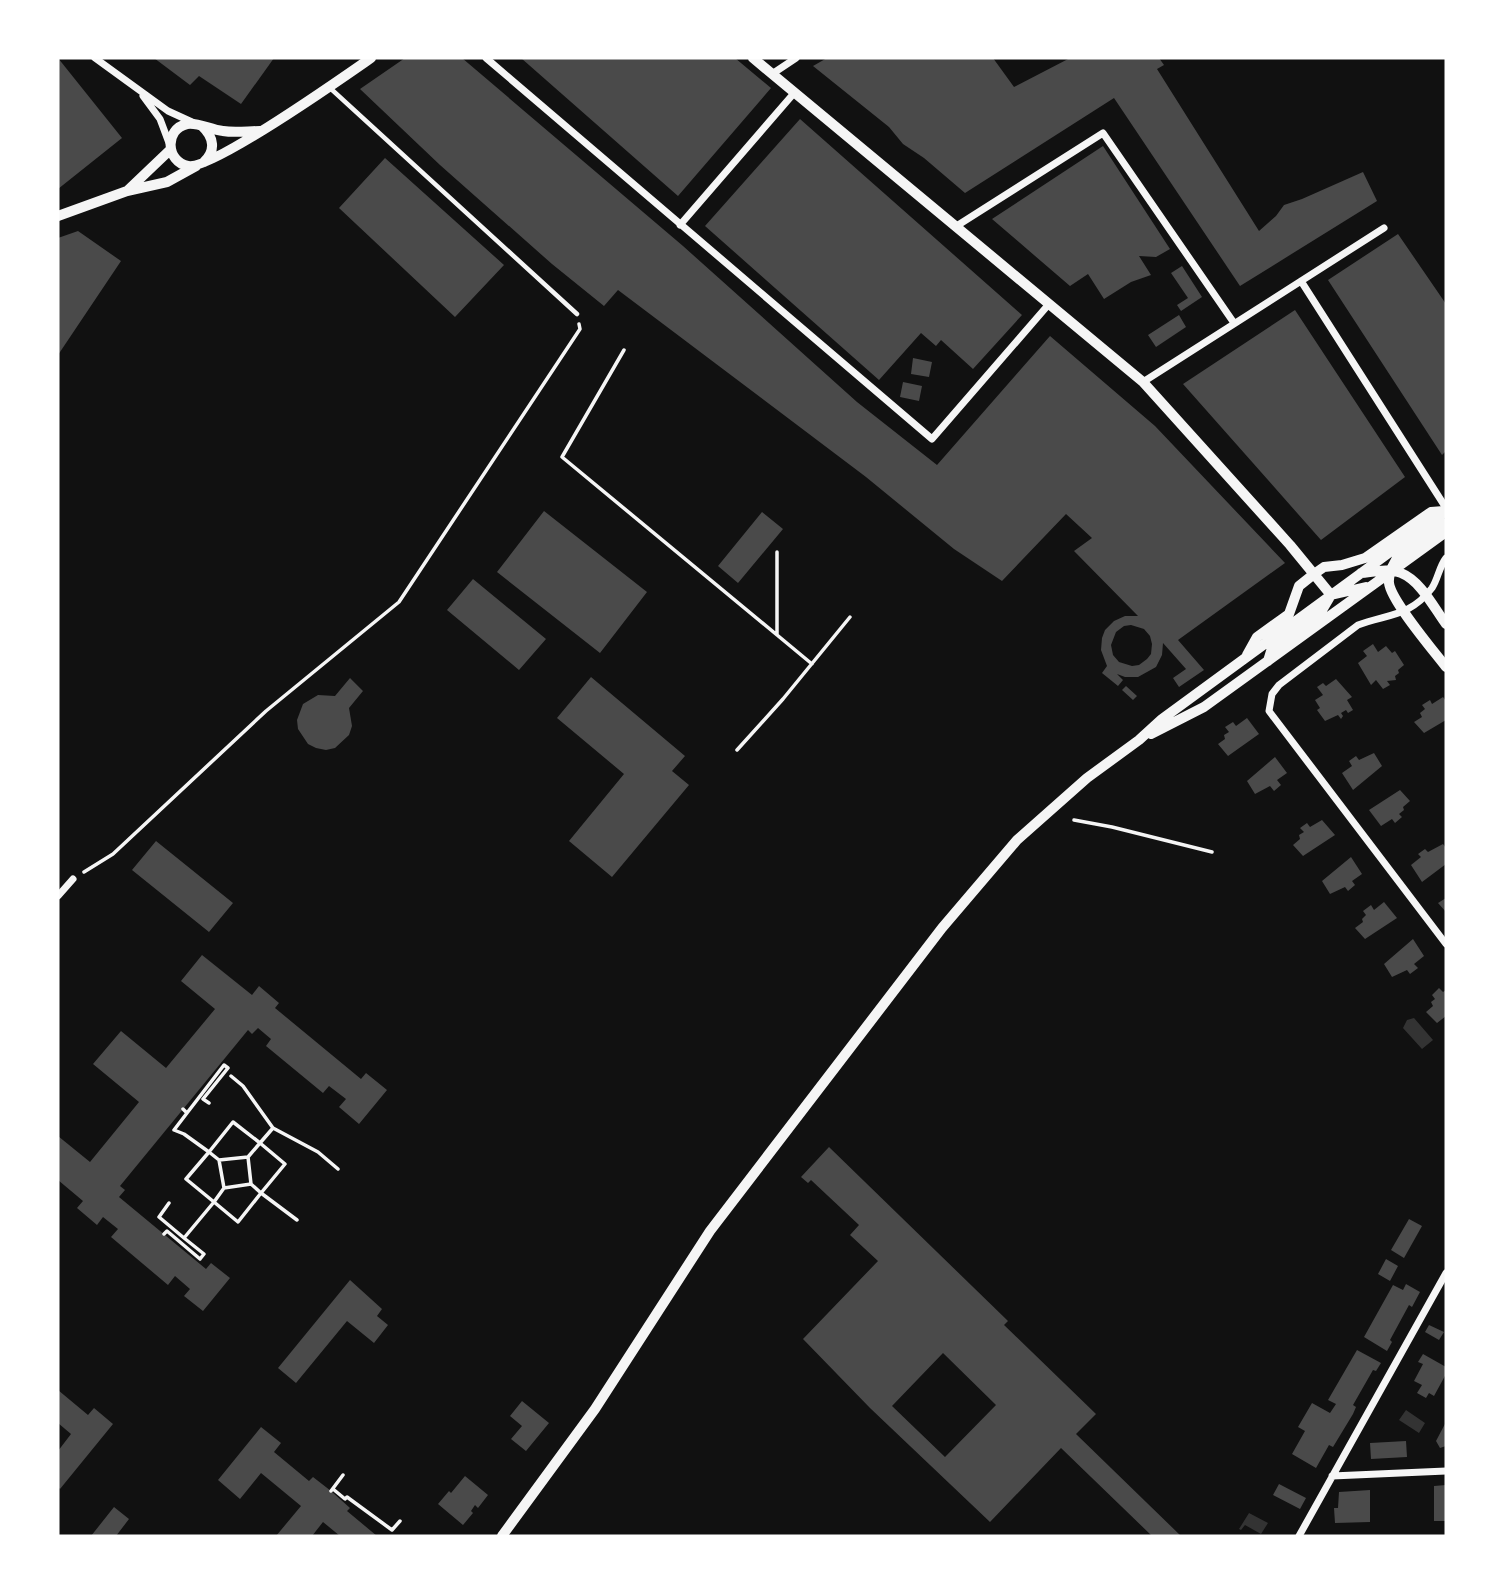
<svg xmlns="http://www.w3.org/2000/svg" width="1504" height="1594" viewBox="0 0 1504 1594" font-family="'Roboto Condensed',sans-serif">
<style>
.water{fill:#333}
.building{fill:#4a4a4a;fill-rule:evenodd}
.lines{fill:none;stroke-linecap:round;stroke-linejoin:round}
.path{stroke:#f5f5f5;stroke-width:3.5}
.service{stroke:#f5f5f5;stroke-width:4.5}
.minor{stroke:#f5f5f5;stroke-width:7}
.tertiary{stroke:#f5f5f5;stroke-width:10}
</style>
<rect width="100%" height="100%" fill="#111"/>
<!-- water -->
<path class="water" d="M 1414,1018 L 1433,1040 L 1422,1049 L 1403,1028 L 1407,1020 Z
M 1406,1410 L 1425,1423 L 1419,1433 L 1399,1420 Z
M 1249,1513 L 1268,1523 L 1261,1534 L 1245,1525 L 1241,1530 L 1239,1529 Z"/>
<!-- building -->
<path class="building" d="M 58,58 L 122,138 L 58,189 Z
M 154,58 L 274,58 L 241,104 L 199,76 L 190,85 Z
M 405,58 L 462,58 L 683,246 L 857,402 L 937,465 L 1050,336 L 1155,426 L 1285,563 L 1178,640 L 1204,670 L 1179,687 L 1173,678 L 1186,669 L 1163,643 L 1162,655 L 1156,667 L 1138,677 L 1125,677 L 1117,674 L 1123,680 L 1118,686 L 1102,673 L 1107,666 L 1101,650 L 1102,638 L 1105,630 L 1114,621 L 1125,616 L 1138,616 L 1074,551 L 1092,538 L 1066,514 L 1002,581 L 954,549 L 866,477 L 618,290 L 604,306 L 552,264 L 440,165 L 360,89 ZM 1131,625 L 1144,629 L 1150,636 L 1152,644 L 1151,654 L 1147,659 L 1139,665 L 1132,666 L 1119,662 L 1113,655 L 1111,645 L 1116,632 L 1124,626 Z
M 521,58 L 735,58 L 771,88 L 678,196 Z
M 827,58 L 993,58 L 1014,87 L 1070,58 L 1159,58 L 1164,65 L 1157,69 L 1259,231 L 1276,216 L 1284,205 L 1302,199 L 1363,172 L 1377,201 L 1240,286 L 1114,98 L 965,193 L 924,158 L 903,144 L 889,127 L 813,66 Z
M 800,119 L 1022,315 L 973,369 L 941,340 L 936,346 L 921,333 L 879,380 L 705,226 Z
M 1103,146 L 1170,249 L 1156,257 L 1139,256 L 1151,275 L 1131,282 L 1104,299 L 1088,274 L 1070,286 L 992,219 Z
M 385,158 L 504,265 L 455,317 L 339,208 Z
M 78,231 L 121,261 L 58,355 L 58,238 Z
M 1398,234 L 1446,304 L 1446,451 L 1442,455 L 1328,280 Z
M 1182,266 L 1202,297 L 1181,311 L 1177,305 L 1188,298 L 1171,273 Z
M 1295,310 L 1405,477 L 1321,540 L 1183,384 Z
M 1179,315 L 1186,327 L 1156,347 L 1148,335 Z
M 913,358 L 932,362 L 929,377 L 911,374 Z
M 903,382 L 922,386 L 919,401 L 900,397 Z
M 544,511 L 647,592 L 600,653 L 497,572 Z
M 762,512 L 783,529 L 738,583 L 718,566 Z
M 473,579 L 546,639 L 519,670 L 447,610 Z
M 1373,644 L 1378,652 L 1386,646 L 1392,653 L 1395,651 L 1404,665 L 1398,670 L 1399,673 L 1395,676 L 1396,680 L 1387,681 L 1390,685 L 1383,689 L 1376,680 L 1371,685 L 1358,663 L 1367,656 L 1363,651 Z
M 591,677 L 685,756 L 672,771 L 689,785 L 612,877 L 569,841 L 624,774 L 557,718 Z
M 350,678 L 363,691 L 349,708 L 352,726 L 349,735 L 335,748 L 326,750 L 316,748 L 308,744 L 298,729 L 297,720 L 303,704 L 318,695 L 335,696 Z
M 1336,679 L 1352,697 L 1347,700 L 1353,710 L 1348,713 L 1346,710 L 1341,713 L 1343,716 L 1341,719 L 1338,715 L 1325,721 L 1317,710 L 1320,708 L 1315,700 L 1323,695 L 1317,687 L 1323,683 L 1326,686 Z
M 1126,686 L 1137,696 L 1133,700 L 1122,690 Z
M 1443,697 L 1446,701 L 1446,720 L 1424,733 L 1414,722 L 1422,717 L 1420,713 L 1425,709 L 1422,705 L 1430,700 L 1432,704 Z
M 1247,718 L 1259,734 L 1228,756 L 1218,744 L 1225,739 L 1224,735 L 1229,732 L 1225,727 L 1233,722 L 1236,726 Z
M 1374,753 L 1382,766 L 1353,790 L 1342,773 L 1352,766 L 1349,761 L 1356,756 L 1359,760 Z
M 1275,757 L 1287,773 L 1277,780 L 1281,785 L 1274,791 L 1270,786 L 1255,794 L 1247,781 Z
M 1400,790 L 1410,801 L 1403,807 L 1404,810 L 1399,814 L 1402,817 L 1395,823 L 1392,819 L 1381,826 L 1369,810 Z
M 1322,820 L 1335,835 L 1303,856 L 1293,845 L 1300,839 L 1299,835 L 1304,832 L 1300,828 L 1307,823 L 1310,827 Z
M 156,841 L 233,903 L 209,932 L 132,870 Z
M 1443,844 L 1446,848 L 1446,864 L 1422,882 L 1411,865 L 1421,857 L 1418,854 L 1425,849 L 1428,852 Z
M 1351,857 L 1362,874 L 1352,881 L 1355,885 L 1348,891 L 1345,887 L 1330,894 L 1322,881 Z
M 1446,898 L 1446,912 L 1438,903 Z
M 1384,902 L 1397,918 L 1365,939 L 1355,928 L 1363,922 L 1362,919 L 1366,915 L 1363,911 L 1371,905 L 1374,910 Z
M 1413,939 L 1424,956 L 1414,964 L 1418,968 L 1410,974 L 1407,970 L 1392,977 L 1384,964 Z
M 202,955 L 252,995 L 259,986 L 279,1003 L 275,1008 L 361,1079 L 366,1073 L 387,1090 L 359,1124 L 339,1107 L 346,1099 L 329,1086 L 323,1093 L 266,1046 L 271,1039 L 258,1028 L 252,1034 L 248,1030 L 120,1186 L 125,1190 L 119,1197 L 206,1269 L 211,1263 L 230,1278 L 203,1311 L 184,1296 L 190,1289 L 175,1276 L 168,1285 L 111,1237 L 118,1229 L 103,1217 L 97,1225 L 77,1208 L 83,1201 L 58,1180 L 58,1136 L 90,1162 L 139,1102 L 93,1064 L 121,1031 L 166,1068 L 215,1009 L 181,981 Z
M 1439,988 L 1443,992 L 1446,990 L 1446,1016 L 1437,1023 L 1426,1012 L 1433,1006 L 1431,1002 L 1435,999 L 1432,995 Z
M 829,1147 L 1008,1321 L 1004,1325 L 1096,1414 L 1076,1434 L 1181,1536 L 1152,1536 L 1061,1448 L 990,1522 L 870,1408 L 803,1339 L 878,1261 L 850,1235 L 859,1225 L 811,1180 L 808,1183 L 801,1177 ZM 943,1353 L 996,1405 L 945,1457 L 892,1406 Z
M 1409,1219 L 1422,1226 L 1404,1258 L 1391,1250 Z
M 1386,1259 L 1398,1266 L 1390,1281 L 1378,1274 Z
M 350,1280 L 382,1309 L 377,1316 L 388,1325 L 374,1343 L 347,1321 L 296,1383 L 278,1368 Z
M 1406,1284 L 1420,1292 L 1412,1307 L 1409,1305 L 1390,1340 L 1392,1342 L 1387,1351 L 1364,1337 L 1393,1285 L 1403,1290 Z
M 1429,1325 L 1444,1332 L 1439,1340 L 1425,1332 Z
M 1357,1350 L 1381,1363 L 1376,1371 L 1373,1370 L 1353,1405 L 1356,1407 L 1353,1414 L 1333,1447 L 1329,1445 L 1316,1468 L 1292,1454 L 1305,1431 L 1298,1427 L 1312,1403 L 1330,1413 L 1336,1404 L 1328,1400 Z
M 1423,1354 L 1446,1367 L 1446,1374 L 1434,1396 L 1429,1393 L 1426,1398 L 1417,1393 L 1422,1385 L 1414,1381 L 1423,1364 L 1418,1362 Z
M 58,1390 L 88,1415 L 94,1408 L 113,1424 L 60,1489 L 58,1487 L 58,1451 L 71,1434 L 58,1423 Z
M 522,1401 L 549,1423 L 526,1451 L 511,1439 L 522,1426 L 510,1416 Z
M 1446,1422 L 1446,1446 L 1440,1448 L 1436,1441 Z
M 261,1427 L 281,1443 L 274,1452 L 309,1481 L 313,1477 L 331,1491 L 350,1508 L 347,1511 L 377,1536 L 340,1536 L 323,1522 L 312,1536 L 276,1536 L 301,1506 L 261,1473 L 240,1499 L 218,1480 Z
M 1406,1441 L 1407,1457 L 1371,1459 L 1370,1443 Z
M 465,1476 L 488,1495 L 478,1508 L 475,1505 L 471,1511 L 473,1513 L 463,1525 L 438,1504 L 449,1491 L 451,1493 Z
M 1279,1484 L 1306,1498 L 1300,1509 L 1273,1495 Z
M 1446,1485 L 1446,1521 L 1434,1521 L 1434,1486 Z
M 1370,1490 L 1370,1522 L 1335,1523 L 1334,1508 L 1338,1508 L 1339,1492 Z
M 114,1507 L 129,1519 L 116,1536 L 91,1536 Z"/>
<g class="lines">
<!-- path -->
<path class="path" d="M 624,350 L 562,457 L 812,664
M 777,635 L 777,552
M 737,750 L 783,699 L 850,617
M 1074,820 L 1112,827 L 1212,852
M 84,872 L 113,854 L 266,711 L 399,602 L 580,329 L 579,324
M 231,1076 L 243,1086 L 273,1128 L 318,1152 L 338,1169
M 183,1109 L 187,1113 L 174,1130 L 184,1134 L 209,1152 L 186,1179 L 214,1202 L 224,1188
M 187,1113 L 224,1065 L 228,1068 L 203,1099 L 209,1103
M 248,1157 L 260,1143 L 285,1164 L 261,1193 L 251,1184 L 224,1188 L 219,1160 L 248,1157 L 251,1184
M 219,1160 L 209,1152 L 233,1122 L 260,1143 L 273,1128
M 169,1203 L 159,1217 L 184,1238
M 164,1234 L 167,1231 L 200,1259 L 204,1254 L 184,1238 L 214,1202 L 238,1222 L 261,1193 L 297,1220
M 333,1489 L 345,1499 L 347,1497 L 392,1530 L 400,1521
M 331,1491 L 343,1475"/>
<!-- service -->
<path class="service" d="M 330,88 L 577,314"/>
<!-- minor -->
<path class="minor" d="M 95,58 L 168,111 L 192,122
M 486,58 L 932,439 L 1049,304
M 772,74 L 796,58
M 143,96 L 160,119 L 169,143
M 680,225 L 795,92
M 955,227 L 1103,133 L 1234,323
M 1301,281 L 1446,508
M 1143,382 L 1384,228
M 1446,558 C 1439,567 1438,579 1432,588 C 1410,617 1387,614 1358,625 L 1279,685 L 1272,694 L 1269,711 L 1446,944
M 58,896 L 73,879
M 1332,1476 L 1446,1471
M 1299,1536 L 1446,1273"/>
<!-- tertiary -->
<path class="tertiary" d="M 753,58 L 1143,382 L 1290,545 L 1331,595
M 202,126 C 214,137 216,151 204,162
M 260,131 C 248,131 235,133 223,131 C 211,130 198,122 187,124 C 164,129 166,162 188,166 C 212,170 345,76 371,58
M 127,191 L 170,150
M 58,216 L 127,191 L 167,182 L 196,166
M 1446,523 C 1432,533 1414,542 1401,553 C 1395,560 1388,573 1389,583 C 1391,601 1433,650 1446,667
M 1361,573 C 1373,572 1389,568 1401,573 C 1421,581 1434,608 1446,624
M 1247,655 L 1257,637 L 1289,614 L 1299,586 L 1314,574 L 1324,567 L 1342,565 L 1365,558 L 1431,512 L 1444,511
M 1268,661 L 1272,648 L 1321,612 L 1331,595 L 1366,587
M 1151,734 L 1204,707 L 1446,532
M 502,1536 L 595,1409 L 710,1231 L 942,928 L 1017,840 L 1087,778 L 1139,740 L 1162,719 L 1446,511"/>
</g>
<!-- border -->
<rect width="1504" height="1594" fill="none" stroke="#ffffff" stroke-width="119"/>
</svg>
